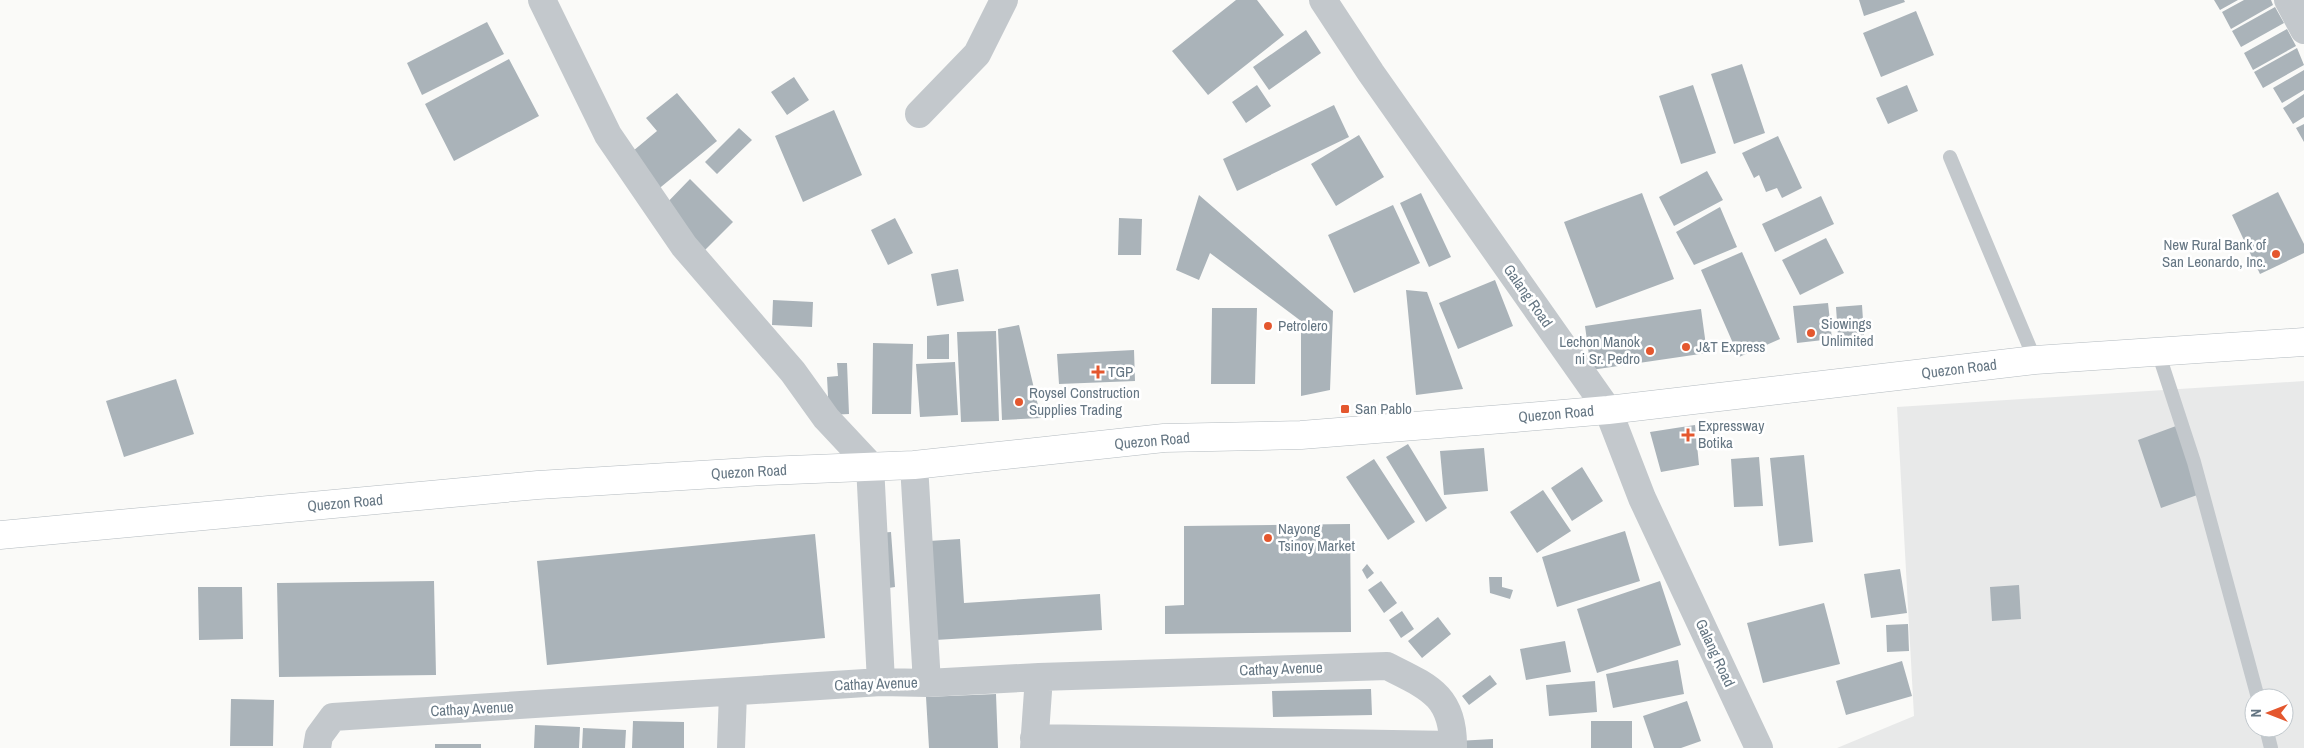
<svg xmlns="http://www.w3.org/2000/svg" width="2304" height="748" viewBox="0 0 2304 748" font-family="'Archivo Narrow',sans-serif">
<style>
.built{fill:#e8e9e9;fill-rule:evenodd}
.building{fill:#aab3b9}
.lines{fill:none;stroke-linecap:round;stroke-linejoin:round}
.secondary-casing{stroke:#b3babf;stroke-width:29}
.service{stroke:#c3c8cc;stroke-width:14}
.minor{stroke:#c3c8cc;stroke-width:28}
.tertiary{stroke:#c3c8cc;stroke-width:28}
.secondary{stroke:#fff;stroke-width:28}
.poi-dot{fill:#e4572e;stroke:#fff;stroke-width:2}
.labels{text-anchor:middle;stroke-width:5;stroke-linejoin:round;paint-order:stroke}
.poi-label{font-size:15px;fill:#657683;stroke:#fff;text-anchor:start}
.street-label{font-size:15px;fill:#657683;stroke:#fff}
</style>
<rect width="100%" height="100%" fill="#fafaf8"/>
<!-- built -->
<path class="built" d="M 2304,381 L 2304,748 L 1837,748 L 1914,716 L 1897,407 ZM 2254,698 L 2284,698 L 2284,728 L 2254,728 Z"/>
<!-- building -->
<path class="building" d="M 1236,0 L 1257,0 L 1284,35 L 1208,95 L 1172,51 Z
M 1859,0 L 1904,0 L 1905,2 L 1864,16 Z
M 2214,0 L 2238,0 L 2220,10 Z
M 2244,0 L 2271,0 L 2273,5 L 2231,29 L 2222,12 Z
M 2275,7 L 2284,23 L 2241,47 L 2232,31 Z
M 1916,11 L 1934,55 L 1881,77 L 1863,33 Z
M 487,22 L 504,54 L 422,95 L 407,63 Z
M 2287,29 L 2296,46 L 2253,70 L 2244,53 Z
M 1306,30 L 1321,53 L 1269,90 L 1253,67 Z
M 2297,48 L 2304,65 L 2263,88 L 2254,72 Z
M 509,59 L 539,116 L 454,161 L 425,104 Z
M 1742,64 L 1765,133 L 1734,144 L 1711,74 Z
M 2304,70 L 2304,90 L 2282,103 L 2273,88 Z
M 794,77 L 809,100 L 787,115 L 771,92 Z
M 1257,85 L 1271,106 L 1246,123 L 1232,102 Z
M 1693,85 L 1716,153 L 1681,164 L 1659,96 Z
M 1907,85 L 1918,111 L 1888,124 L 1876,98 Z
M 677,93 L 717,141 L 656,191 L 627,156 L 657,131 L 646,118 Z
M 2304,94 L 2304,117 L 2293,124 L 2283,108 Z
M 1334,105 L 1349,137 L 1237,191 L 1223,159 Z
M 834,110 L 862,175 L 803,202 L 775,136 Z
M 2304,124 L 2304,142 L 2296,128 Z
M 739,128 L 752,140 L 717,174 L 705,162 Z
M 1359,135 L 1384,177 L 1336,206 L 1311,164 Z
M 1778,136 L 1802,188 L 1782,198 L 1777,188 L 1766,192 L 1759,175 L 1754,178 L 1742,153 Z
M 1707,171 L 1723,200 L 1674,226 L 1659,197 Z
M 690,179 L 733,222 L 702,253 L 660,210 Z
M 2278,192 L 2304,244 L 2304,253 L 2260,274 L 2232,215 Z
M 1421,193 L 1451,257 L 1429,267 L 1400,203 Z
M 1642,193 L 1674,279 L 1596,308 L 1564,222 Z
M 1199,195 L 1333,311 L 1330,390 L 1301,396 L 1301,321 L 1210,253 L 1199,280 L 1176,270 Z
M 1821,196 L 1834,224 L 1775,252 L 1762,224 Z
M 1393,205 L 1420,263 L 1354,293 L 1328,235 Z
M 1720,207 L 1737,247 L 1694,265 L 1676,232 Z
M 895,218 L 913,253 L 888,265 L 871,230 Z
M 1119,218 L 1142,219 L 1141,255 L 1118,255 Z
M 1826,238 L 1844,273 L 1800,295 L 1782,260 Z
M 1742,252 L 1780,339 L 1739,357 L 1701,270 Z
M 958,269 L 964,301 L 937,306 L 931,274 Z
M 1495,280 L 1513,326 L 1458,349 L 1439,303 Z
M 1406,290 L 1427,292 L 1463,389 L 1416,395 Z
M 773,300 L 813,302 L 812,327 L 772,325 Z
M 1828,303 L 1832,339 L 1797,343 L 1793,306 Z
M 1862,305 L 1864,335 L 1838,337 L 1836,307 Z
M 1212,308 L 1257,308 L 1255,384 L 1211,384 Z
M 1701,309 L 1707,353 L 1591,370 L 1585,326 Z
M 1019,325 L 1041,418 L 1002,420 L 998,329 Z
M 996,331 L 999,421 L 961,422 L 957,332 Z
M 949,334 L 949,359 L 927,359 L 927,336 Z
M 873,343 L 913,344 L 911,414 L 872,414 Z
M 1134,350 L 1135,381 L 1059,384 L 1057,354 Z
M 955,362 L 958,415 L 920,417 L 916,364 Z
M 837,363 L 847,363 L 849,414 L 829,415 L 827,377 L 838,376 Z
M 176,379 L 194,434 L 124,457 L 106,401 Z
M 1695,425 L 1699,465 L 1661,472 L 1650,432 Z
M 2176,426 L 2200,494 L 2161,508 L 2138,440 Z
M 1408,444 L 1447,508 L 1426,522 L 1386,457 Z
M 1484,448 L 1488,491 L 1444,495 L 1440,451 Z
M 1804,455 L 1813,542 L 1779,546 L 1770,458 Z
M 1759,457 L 1763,506 L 1734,507 L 1731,459 Z
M 1374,459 L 1415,522 L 1388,540 L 1346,477 Z
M 1582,467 L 1603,501 L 1572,521 L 1551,488 Z
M 1543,490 L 1571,531 L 1537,553 L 1510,512 Z
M 1350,524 L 1351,632 L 1165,634 L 1165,606 L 1184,605 L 1184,526 Z
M 1625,531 L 1640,581 L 1557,607 L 1542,557 Z
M 891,532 L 895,587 L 882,589 L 878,533 Z
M 815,534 L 825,638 L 547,665 L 537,561 Z
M 960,539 L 964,603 L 1100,594 L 1102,630 L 935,640 L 929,541 Z
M 1367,564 L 1374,573 L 1367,579 L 1362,570 Z
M 1900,569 L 1907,613 L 1871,618 L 1864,574 Z
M 1489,577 L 1502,577 L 1502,587 L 1513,590 L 1510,599 L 1490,593 Z
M 434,581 L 436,675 L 279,677 L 277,583 Z
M 1381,581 L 1397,603 L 1384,613 L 1368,590 Z
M 1660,581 L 1681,645 L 1597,673 L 1577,609 Z
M 2019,585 L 2021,619 L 1992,621 L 1990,587 Z
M 198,587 L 242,587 L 243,639 L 199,640 Z
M 1824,603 L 1840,664 L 1763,683 L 1747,623 Z
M 1402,611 L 1414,629 L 1401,638 L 1389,620 Z
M 1438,617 L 1451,634 L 1422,658 L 1408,641 Z
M 1908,624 L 1909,651 L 1887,652 L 1886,625 Z
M 1565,641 L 1571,672 L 1526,680 L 1520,649 Z
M 1678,660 L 1684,694 L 1613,708 L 1606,674 Z
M 1902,661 L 1912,696 L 1846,715 L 1836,681 Z
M 1490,675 L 1497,684 L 1469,705 L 1462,696 Z
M 1595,681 L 1597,712 L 1549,716 L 1546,685 Z
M 1371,689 L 1372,715 L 1273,717 L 1272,691 Z
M 996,694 L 998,748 L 929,748 L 926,697 Z
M 231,699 L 274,700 L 273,746 L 230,746 Z
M 1687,701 L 1701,741 L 1681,748 L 1654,748 L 1643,716 Z
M 633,721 L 684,722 L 684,748 L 632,748 Z
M 1591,721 L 1632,721 L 1632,748 L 1591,748 Z
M 535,725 L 580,727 L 579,748 L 534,748 Z
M 583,728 L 626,730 L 625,748 L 582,748 Z
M 1493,739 L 1493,748 L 1457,748 L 1457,741 Z
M 435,744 L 481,744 L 481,748 L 435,748 Z"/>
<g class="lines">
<!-- secondary casing -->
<g class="secondary-casing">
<path id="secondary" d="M 0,535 L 538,485 L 765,471 L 914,465 L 1164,438 L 1301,435 L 1515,418 L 1608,410 L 2035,360 L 2304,342"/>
</g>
<!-- service -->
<path class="service" d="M 1950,157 L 2035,360
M 2158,352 L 2194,462 L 2258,698
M 2266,728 L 2271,748"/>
<!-- minor -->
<path class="minor" d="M 542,0 L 608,135 L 684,246 L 793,372 L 826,418 L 870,465 L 881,682
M 2288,0 L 2304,30
M 919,114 L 977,54 L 1004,0
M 914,465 L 927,683
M 1034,738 L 1453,745
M 317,748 L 319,736 L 333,717 L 881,682 L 927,683 L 1039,677 L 1387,666 C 1429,687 1454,696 1453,748
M 731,748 L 733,693
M 1034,748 L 1039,677"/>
<!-- tertiary -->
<path class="tertiary" d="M 1323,0 L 1371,73 L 1608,410 L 1642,498 L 1759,748"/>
<!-- secondary -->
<use href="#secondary" class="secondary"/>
</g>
<!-- markers -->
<g class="poi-dot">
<circle cx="2276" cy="254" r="5"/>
<circle cx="1268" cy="326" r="5"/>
<circle cx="1811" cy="333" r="5"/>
<circle cx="1686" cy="347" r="5"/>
<circle cx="1650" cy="351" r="5"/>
<path d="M1095.5 364.5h5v5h5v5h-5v5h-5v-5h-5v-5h5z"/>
<circle cx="1019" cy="402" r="5"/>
<rect x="1340" y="404" width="10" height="10" rx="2.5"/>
<path d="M1685.5 427.5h5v5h5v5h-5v5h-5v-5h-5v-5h5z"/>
<circle cx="1268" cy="538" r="5"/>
</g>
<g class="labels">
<!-- poi labels -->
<g class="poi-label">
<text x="2266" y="250" text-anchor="end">New Rural Bank of<tspan x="2266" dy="17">San Leonardo, Inc.</tspan></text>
<text x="1821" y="329">Siowings<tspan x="1821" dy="17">Unlimited</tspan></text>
<text x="1278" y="331">Petrolero</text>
<text x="1640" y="347" text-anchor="end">Lechon Manok<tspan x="1640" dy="17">ni Sr. Pedro</tspan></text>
<text x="1696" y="352">J&amp;T Express</text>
<text x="1108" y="377">TGP</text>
<text x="1029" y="398">Roysel Construction<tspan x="1029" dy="17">Supplies Trading</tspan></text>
<text x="1355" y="414">San Pablo</text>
<text x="1698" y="431">Expressway<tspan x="1698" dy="17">Botika</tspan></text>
<text x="1278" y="534">Nayong<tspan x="1278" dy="17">Tsinoy Market</tspan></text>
</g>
<!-- street labels -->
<g class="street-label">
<text transform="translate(1528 296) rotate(55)" y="5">Galang Road</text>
<text transform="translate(1959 369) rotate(-7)" y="5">Quezon Road</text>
<text transform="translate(1556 414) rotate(-5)" y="5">Quezon Road</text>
<text transform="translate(1152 441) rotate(-5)" y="5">Quezon Road</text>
<text transform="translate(749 472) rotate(-3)" y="5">Quezon Road</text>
<text transform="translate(345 503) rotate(-5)" y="5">Quezon Road</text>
<text transform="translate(1715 653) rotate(65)" y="5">Galang Road</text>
<text transform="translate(1281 669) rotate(-2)" y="5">Cathay Avenue</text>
<text transform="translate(876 684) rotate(-2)" y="5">Cathay Avenue</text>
<text transform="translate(472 709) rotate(-3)" y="5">Cathay Avenue</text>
</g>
</g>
<!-- north arrow -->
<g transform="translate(2269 713) rotate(270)"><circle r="24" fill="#ffffff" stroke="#c1c8cd"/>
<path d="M0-4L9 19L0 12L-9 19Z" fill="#e4572e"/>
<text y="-8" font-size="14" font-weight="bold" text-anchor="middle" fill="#657683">N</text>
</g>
</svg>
